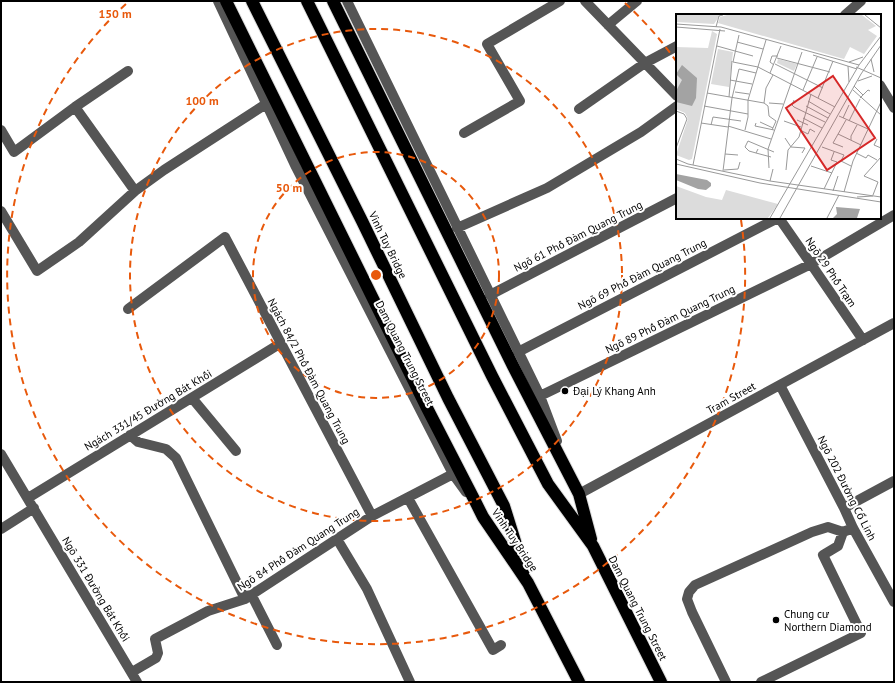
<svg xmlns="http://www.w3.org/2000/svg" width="895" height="683" viewBox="0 0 895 683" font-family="'PT Sans',sans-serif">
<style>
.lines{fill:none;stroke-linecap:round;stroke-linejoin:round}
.highway-casing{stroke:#dbdbdb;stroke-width:14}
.minor{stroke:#555;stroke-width:10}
.highway{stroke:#000;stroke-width:12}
.ring{fill:none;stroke:#e8590c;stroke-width:2;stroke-dasharray:7 5}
.poi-dot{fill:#000;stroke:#fff;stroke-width:1.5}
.labels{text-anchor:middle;stroke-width:4;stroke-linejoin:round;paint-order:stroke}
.street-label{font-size:11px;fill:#000;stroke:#fff}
.poi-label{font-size:11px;fill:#000;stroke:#fff;text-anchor:start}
.inset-road{fill:none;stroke:#999;stroke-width:1}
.view{fill:#d62828;fill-opacity:0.15;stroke:#d62828;stroke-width:2}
.inset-edge{fill:none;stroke:#000;stroke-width:2}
.centre{fill:#e8590c;stroke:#fff;stroke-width:2}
.ring-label{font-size:12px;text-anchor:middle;font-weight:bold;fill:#e8590c;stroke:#fff;stroke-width:4;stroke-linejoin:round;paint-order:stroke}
</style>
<rect width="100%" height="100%" fill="#fff"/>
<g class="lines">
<!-- highway casing -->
<g class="highway-casing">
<path id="highway" d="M 226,1 L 427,408 L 475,501 L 483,517 L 528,583 L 579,682
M 252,1 L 362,221 L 448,398 L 504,506 L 524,570
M 307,1 L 492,376 L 548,484 L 593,546 L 661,682
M 333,1 L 513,366 L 579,494 L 591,539"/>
</g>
<!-- minor -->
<path class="minor" d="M 218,1 L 296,167 L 453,474 L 466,492
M 347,1 L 540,396 L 557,441
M 585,1 L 677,96
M 845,15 L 861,1
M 608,25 L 637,1
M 880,85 L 894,108
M 75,107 L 128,71
M 579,109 L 645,63 L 677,46
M 1,130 L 14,152 L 75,107 L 135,191
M 464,133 L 520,101 L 487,44 L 560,1
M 1,211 L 37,271 L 79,242 L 135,191 L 164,170 L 266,104
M 779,218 L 811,264 L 863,340
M 457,228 L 547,188 L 641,132 L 677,106
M 490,295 L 677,198
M 128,309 L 225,237 L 372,516
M 518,352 L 778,218
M 780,385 L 844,508 L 853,528 L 894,602
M 540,396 L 811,264 L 894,215
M 192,398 L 236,451
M 130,435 L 138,442 L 166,449 L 176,458 L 245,599
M 1,454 L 137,682
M 579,494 L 894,323
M 28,498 L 281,343
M 408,498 L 493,650 L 501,645
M 844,508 L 894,481
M 1,529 L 34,508
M 337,539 L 367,589 L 410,682
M 251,594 L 277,645
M 132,672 L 156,658 L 158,653 L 155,639 L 208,611 L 245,599 L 372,516 L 453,474
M 726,682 L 692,612 L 687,599 L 689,592 L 695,585 L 812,532 L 828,527 L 843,532 L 853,528
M 761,682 L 861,633 L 823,555 L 838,546 L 843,532"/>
<!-- highway -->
<use href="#highway" class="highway"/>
</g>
<!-- distance rings -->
<g class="ring">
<circle cx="376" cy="275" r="123"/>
<circle cx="376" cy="275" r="246"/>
<path d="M625 3A369 369 0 0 1 676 61M741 220A369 369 0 1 1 127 3"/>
</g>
<!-- markers -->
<g class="poi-dot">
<circle cx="565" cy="391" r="4"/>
<circle cx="776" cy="620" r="4"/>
</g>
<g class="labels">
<!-- street labels -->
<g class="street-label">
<text transform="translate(578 236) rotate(-27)" y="4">Ngõ 61 Phố Đàm Quang Trung</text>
<text transform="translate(388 245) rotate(64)" y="4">Vinh Tuy Bridge</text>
<text transform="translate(831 272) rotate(56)" y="4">Ngõ 29 Phố Trạm</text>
<text transform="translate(642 274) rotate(-27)" y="4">Ngõ 69 Phố Đàm Quang Trung</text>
<text transform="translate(670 319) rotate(-26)" y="4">Ngõ 89 Phố Đàm Quang Trung</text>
<text transform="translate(405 353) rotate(63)" y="4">Dam Quang Trung Street</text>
<text transform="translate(309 371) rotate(62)" y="4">Ngách 84/2 Phố Đàm Quang Trung</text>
<text transform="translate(731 398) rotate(-29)" y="4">Tram Street</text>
<text transform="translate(148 410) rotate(-31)" y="4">Ngách 331/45 Đường Bát Khối</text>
<text transform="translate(847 488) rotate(63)" y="4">Ngõ 202 Đường Cổ Linh</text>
<text transform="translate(515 540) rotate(56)" y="4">Vinh Tuy Bridge</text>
<text transform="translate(298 549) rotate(-33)" y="4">Ngõ 84 Phố Đàm Quang Trung</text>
<text transform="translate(96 589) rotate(59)" y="4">Ngõ 331 Đường Bát Khối</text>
<text transform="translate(638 608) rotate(63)" y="4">Dam Quang Trung Street</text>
</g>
<!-- poi labels -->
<g class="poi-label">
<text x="573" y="395">Đại Lý Khang Anh</text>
<text x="784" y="618">Chung cư<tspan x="784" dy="13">Northern Diamond</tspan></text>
</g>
</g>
<!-- overview -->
<g transform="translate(676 14)">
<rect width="205" height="205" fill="#fff"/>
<path d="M 0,1 L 44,1 L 38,10 L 0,8 ZM 51,1 L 186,1 L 200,12 L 192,16 L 201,22 L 188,40 L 174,33 L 168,45 L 42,9 L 44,3 ZM 36,17 L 41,20 L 16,145 L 13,146 L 0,141 L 12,105 L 9,99 L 0,95 L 0,33 L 32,34 ZM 42,35 L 57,38 L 53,73 L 35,70 ZM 102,45 L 121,50 L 118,57 L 101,49 ZM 0,172 L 30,183 L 46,186 L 50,176 L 102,190 L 92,204 L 0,204 Z" fill="#dcdcdc"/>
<path d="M 6,51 L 21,64 L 20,84 L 16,92 L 0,88 L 0,77 L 6,66 L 0,60 ZM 0,160 L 31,166 L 35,169 L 35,172 L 30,176 L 22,175 L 0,166 ZM 160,193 L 184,195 L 181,204 L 157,204 L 161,200 Z" fill="#a3a3a3"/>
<path class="inset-road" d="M 189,1 L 205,14M 0,10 L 45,13 L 183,51M 0,13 L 49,17M 40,13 L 43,2 L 47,1M 63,21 L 57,48 L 82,53 L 159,93M 61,28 L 87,35M 41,32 L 77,42M 137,41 L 181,55M 101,44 L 154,58M 195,45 L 198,58M 173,48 L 187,43M 99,50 L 147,74M 98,51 L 94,48 L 96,42 L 102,42M 172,52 L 173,68M 180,53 L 205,64M 94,59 L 105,32M 54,66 L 76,70M 182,67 L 196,62M 178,72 L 187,81M 127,76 L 141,43M 177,76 L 205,101M 59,78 L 73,80M 31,79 L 88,89M 53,83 L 56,47M 142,84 L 157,47M 184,84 L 192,76 L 194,77M 118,86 L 116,91 L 118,93 L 149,108M 132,87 L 154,100M 93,89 L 107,90M 28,92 L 72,100M 130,92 L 152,104M 0,97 L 8,100 L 11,105 L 0,134M 163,102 L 192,115M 127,104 L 146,114M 167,104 L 173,91M 121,106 L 132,111M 108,107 L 125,113M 173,107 L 184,85M 84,108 L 97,114M 25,109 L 52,113M 80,109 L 79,112 L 98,116M 35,111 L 37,103 L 65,107M 52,112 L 95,125M 69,116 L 72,103 L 72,86 L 90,26M 96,116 L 100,107 L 93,102 L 92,92 L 88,89 L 90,74 L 97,61M 124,116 L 132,120 L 134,115 L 139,118M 162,120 L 185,131M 109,124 L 115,133 L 129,134 L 126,139M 201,125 L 198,131 L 205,134M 175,126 L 175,122 L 181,111M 146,133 L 168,141 L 165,147 L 175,152M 167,133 L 157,129 L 170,106M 82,135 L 80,139 L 73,137 L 69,133 L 72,127 L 98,138M 80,139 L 95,143M 180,139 L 190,144 L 192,141 L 201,146M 49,140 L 62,141M 0,145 L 12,150 L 94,167 L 205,183M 0,150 L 84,169 L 205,188M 17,151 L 44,15M 135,152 L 156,159M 93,154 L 92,135 L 126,38M 48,156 L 62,155 L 64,148M 110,156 L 112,136 L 123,123 L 135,80M 47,157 L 56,84 L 63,55 L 80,59M 94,167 L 97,155M 148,175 L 161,148 L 155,146 L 158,138M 157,177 L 162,162M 168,178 L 177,147 L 205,88M 197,181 L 202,168 L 188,162 L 205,143M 181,183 L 197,182M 94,204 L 183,51 L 205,22M 104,204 L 185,60 L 205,31M 151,204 L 163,181"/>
<path class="view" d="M 157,62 L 199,124 L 151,156 L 110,94 Z"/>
<rect width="205" height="205" class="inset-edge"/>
</g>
<circle cx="376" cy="275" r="6" class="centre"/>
<g class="ring-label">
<text x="115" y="18">150 m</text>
<text x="202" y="105">100 m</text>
<text x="289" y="192">50 m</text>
</g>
<!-- border -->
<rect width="895" height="683" fill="none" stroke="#000000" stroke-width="4"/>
</svg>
